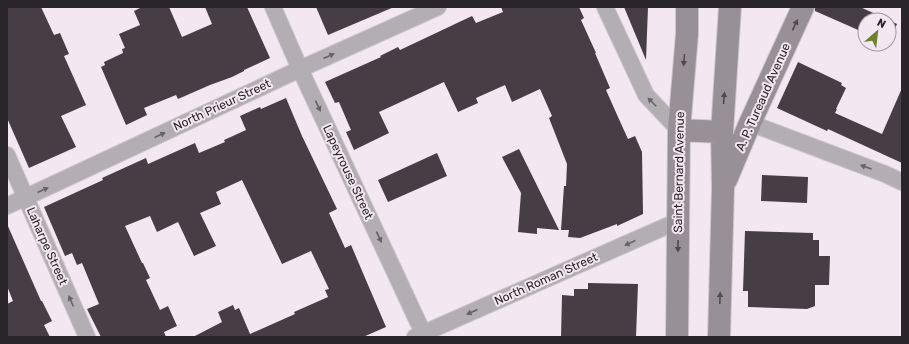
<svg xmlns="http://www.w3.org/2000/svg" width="909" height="344" viewBox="0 0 909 344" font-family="Rubik,sans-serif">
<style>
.building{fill:#463d45}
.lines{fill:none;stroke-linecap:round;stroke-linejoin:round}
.street-casing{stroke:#cfc5cd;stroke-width:18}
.secondary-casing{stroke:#cfc5cd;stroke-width:24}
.street{stroke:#b3aeb2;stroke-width:16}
.secondary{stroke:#979096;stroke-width:22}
.oneway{fill:#504a4e}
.oneway2{fill:#676366}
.labels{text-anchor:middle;stroke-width:4;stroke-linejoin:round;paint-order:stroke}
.street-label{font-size:12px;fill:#292528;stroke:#f3e8f1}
</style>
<rect width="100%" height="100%" fill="#f3e8f1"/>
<!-- building -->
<path class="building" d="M 7,7 L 41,7 L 54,35 L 60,33 L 69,54 L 64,56 L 86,105 L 61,116 L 76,147 L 29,168 L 7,118 Z
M 142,7 L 169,7 L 182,37 L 212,24 L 205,7 L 247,7 L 270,58 L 244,70 L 244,71 L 232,77 L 210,85 L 178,99 L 176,95 L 144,108 L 147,115 L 126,125 L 101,67 L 105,65 L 104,62 L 123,53 L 122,49 L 125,48 L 119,34 L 140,25 L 134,11 Z
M 316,7 L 394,7 L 328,35 Z
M 501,7 L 579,7 L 584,18 L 581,20 L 596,53 L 595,53 L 610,88 L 606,90 L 618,117 L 628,139 L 635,136 L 642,152 L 643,214 L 617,226 L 617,224 L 580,238 L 568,237 L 569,230 L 561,230 L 564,186 L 566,186 L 567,164 L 549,118 L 552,116 L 540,89 L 512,102 L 505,85 L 476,98 L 478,103 L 458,112 L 444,82 L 379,112 L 389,133 L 354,150 L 346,132 L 351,130 L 339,102 L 335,103 L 325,82 L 381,57 L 380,56 L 398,47 L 400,50 L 472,16 L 476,23 L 503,12 Z
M 624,7 L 648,7 L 646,60 Z
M 815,7 L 860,7 L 889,20 L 865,20 L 865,33 L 815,11 Z
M 889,20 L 897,24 L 889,43 Z
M 798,62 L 842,83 L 841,85 L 846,88 L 836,109 L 837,109 L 835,113 L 882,134 L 902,88 L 902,163 L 828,129 L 827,131 L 777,108 Z
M 286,98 L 302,136 L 337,209 L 329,213 L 345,248 L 351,245 L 386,327 L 363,337 L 193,337 L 222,322 L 218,312 L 233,305 L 235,310 L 239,308 L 250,334 L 295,314 L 294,312 L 328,297 L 325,290 L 329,289 L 311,251 L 282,264 L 242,180 L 216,192 L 221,204 L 200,213 L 216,246 L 194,256 L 178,222 L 157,232 L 150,216 L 125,226 L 142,263 L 143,263 L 150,278 L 146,280 L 160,310 L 168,306 L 177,326 L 164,332 L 166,337 L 101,337 L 87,309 L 99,304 L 82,263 L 77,265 L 72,253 L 65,256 L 44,207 L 103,180 L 102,178 L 146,158 L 148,164 L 195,143 L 199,153 L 225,142 L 224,140 L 246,130 L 240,116 L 260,107 L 261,109 Z
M 519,149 L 559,230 L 537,228 L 537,234 L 518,232 L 521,193 L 502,157 Z
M 437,153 L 447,176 L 388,202 L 378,180 Z
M 762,175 L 808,177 L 807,203 L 761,201 Z
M 7,224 L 41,301 L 42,301 L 52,321 L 44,325 L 50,337 L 7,337 L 7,304 L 13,301 L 7,286 Z
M 745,231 L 813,233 L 813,240 L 819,240 L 819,256 L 830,256 L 829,285 L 815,285 L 815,306 L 807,309 L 748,307 L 748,291 L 743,291 Z
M 588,283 L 638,284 L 636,337 L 561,337 L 562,295 L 574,296 L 574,289 L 588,289 Z"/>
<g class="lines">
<!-- street casing -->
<g class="street-casing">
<path id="street" d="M 273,7 L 300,69 L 425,337
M 605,7 L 646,95 L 679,130
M 750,123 L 885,174 L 902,182
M 7,155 L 87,337
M 7,206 L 300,69 L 438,7
M 415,337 L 678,221"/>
</g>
<!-- secondary casing -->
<g class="secondary-casing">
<path id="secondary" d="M 679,130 L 722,132
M 726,180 L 750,123 L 803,7
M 677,337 L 679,130 L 687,34 L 687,7
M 719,337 L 723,188 L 722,132 L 730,7"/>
</g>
<!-- street -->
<use href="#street" class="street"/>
<!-- secondary -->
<use href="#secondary" class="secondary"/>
</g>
<!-- one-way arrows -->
<defs><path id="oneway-solid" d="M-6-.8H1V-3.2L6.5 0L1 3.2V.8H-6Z"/></defs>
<g class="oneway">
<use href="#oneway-solid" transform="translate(795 25) rotate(-65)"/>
<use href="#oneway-solid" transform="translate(684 60) rotate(95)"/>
<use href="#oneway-solid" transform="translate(724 98) rotate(-86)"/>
<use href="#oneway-solid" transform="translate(678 246) rotate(91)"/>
<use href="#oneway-solid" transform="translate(720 298) rotate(-88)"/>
</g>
<g class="oneway2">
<use href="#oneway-solid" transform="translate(329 56) rotate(-24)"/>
<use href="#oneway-solid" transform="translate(652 102) rotate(-135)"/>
<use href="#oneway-solid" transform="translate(318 106) rotate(65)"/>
<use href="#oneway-solid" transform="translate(160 135) rotate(-25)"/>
<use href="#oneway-solid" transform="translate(866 167) rotate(-160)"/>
<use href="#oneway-solid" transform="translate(43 190) rotate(-25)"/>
<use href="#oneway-solid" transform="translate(379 237) rotate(65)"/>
<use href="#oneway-solid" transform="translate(630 243) rotate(156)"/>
<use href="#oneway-solid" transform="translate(71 301) rotate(-114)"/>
<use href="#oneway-solid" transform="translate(472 312) rotate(156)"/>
</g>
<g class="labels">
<!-- street labels -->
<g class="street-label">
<text transform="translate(763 97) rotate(-66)" y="4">A. P. Tureaud Avenue</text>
<text transform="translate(222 105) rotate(-25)" y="4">North Prieur Street</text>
<text transform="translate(348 172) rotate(65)" y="4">Lapeyrouse Street</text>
<text transform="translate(679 172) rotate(-89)" y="4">Saint Bernard Avenue</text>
<text transform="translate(47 246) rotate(66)" y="4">Laharpe Street</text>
<text transform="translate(546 279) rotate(-24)" y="4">North Roman Street</text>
</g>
</g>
<!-- border -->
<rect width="909" height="344" fill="none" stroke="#292528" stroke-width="16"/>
<!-- north arrow -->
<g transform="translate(877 32) rotate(28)"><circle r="19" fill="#f3e8f1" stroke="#a29aa1"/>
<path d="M0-3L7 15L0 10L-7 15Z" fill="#6f802f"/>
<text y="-6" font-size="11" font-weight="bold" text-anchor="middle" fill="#292528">N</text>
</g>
</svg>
